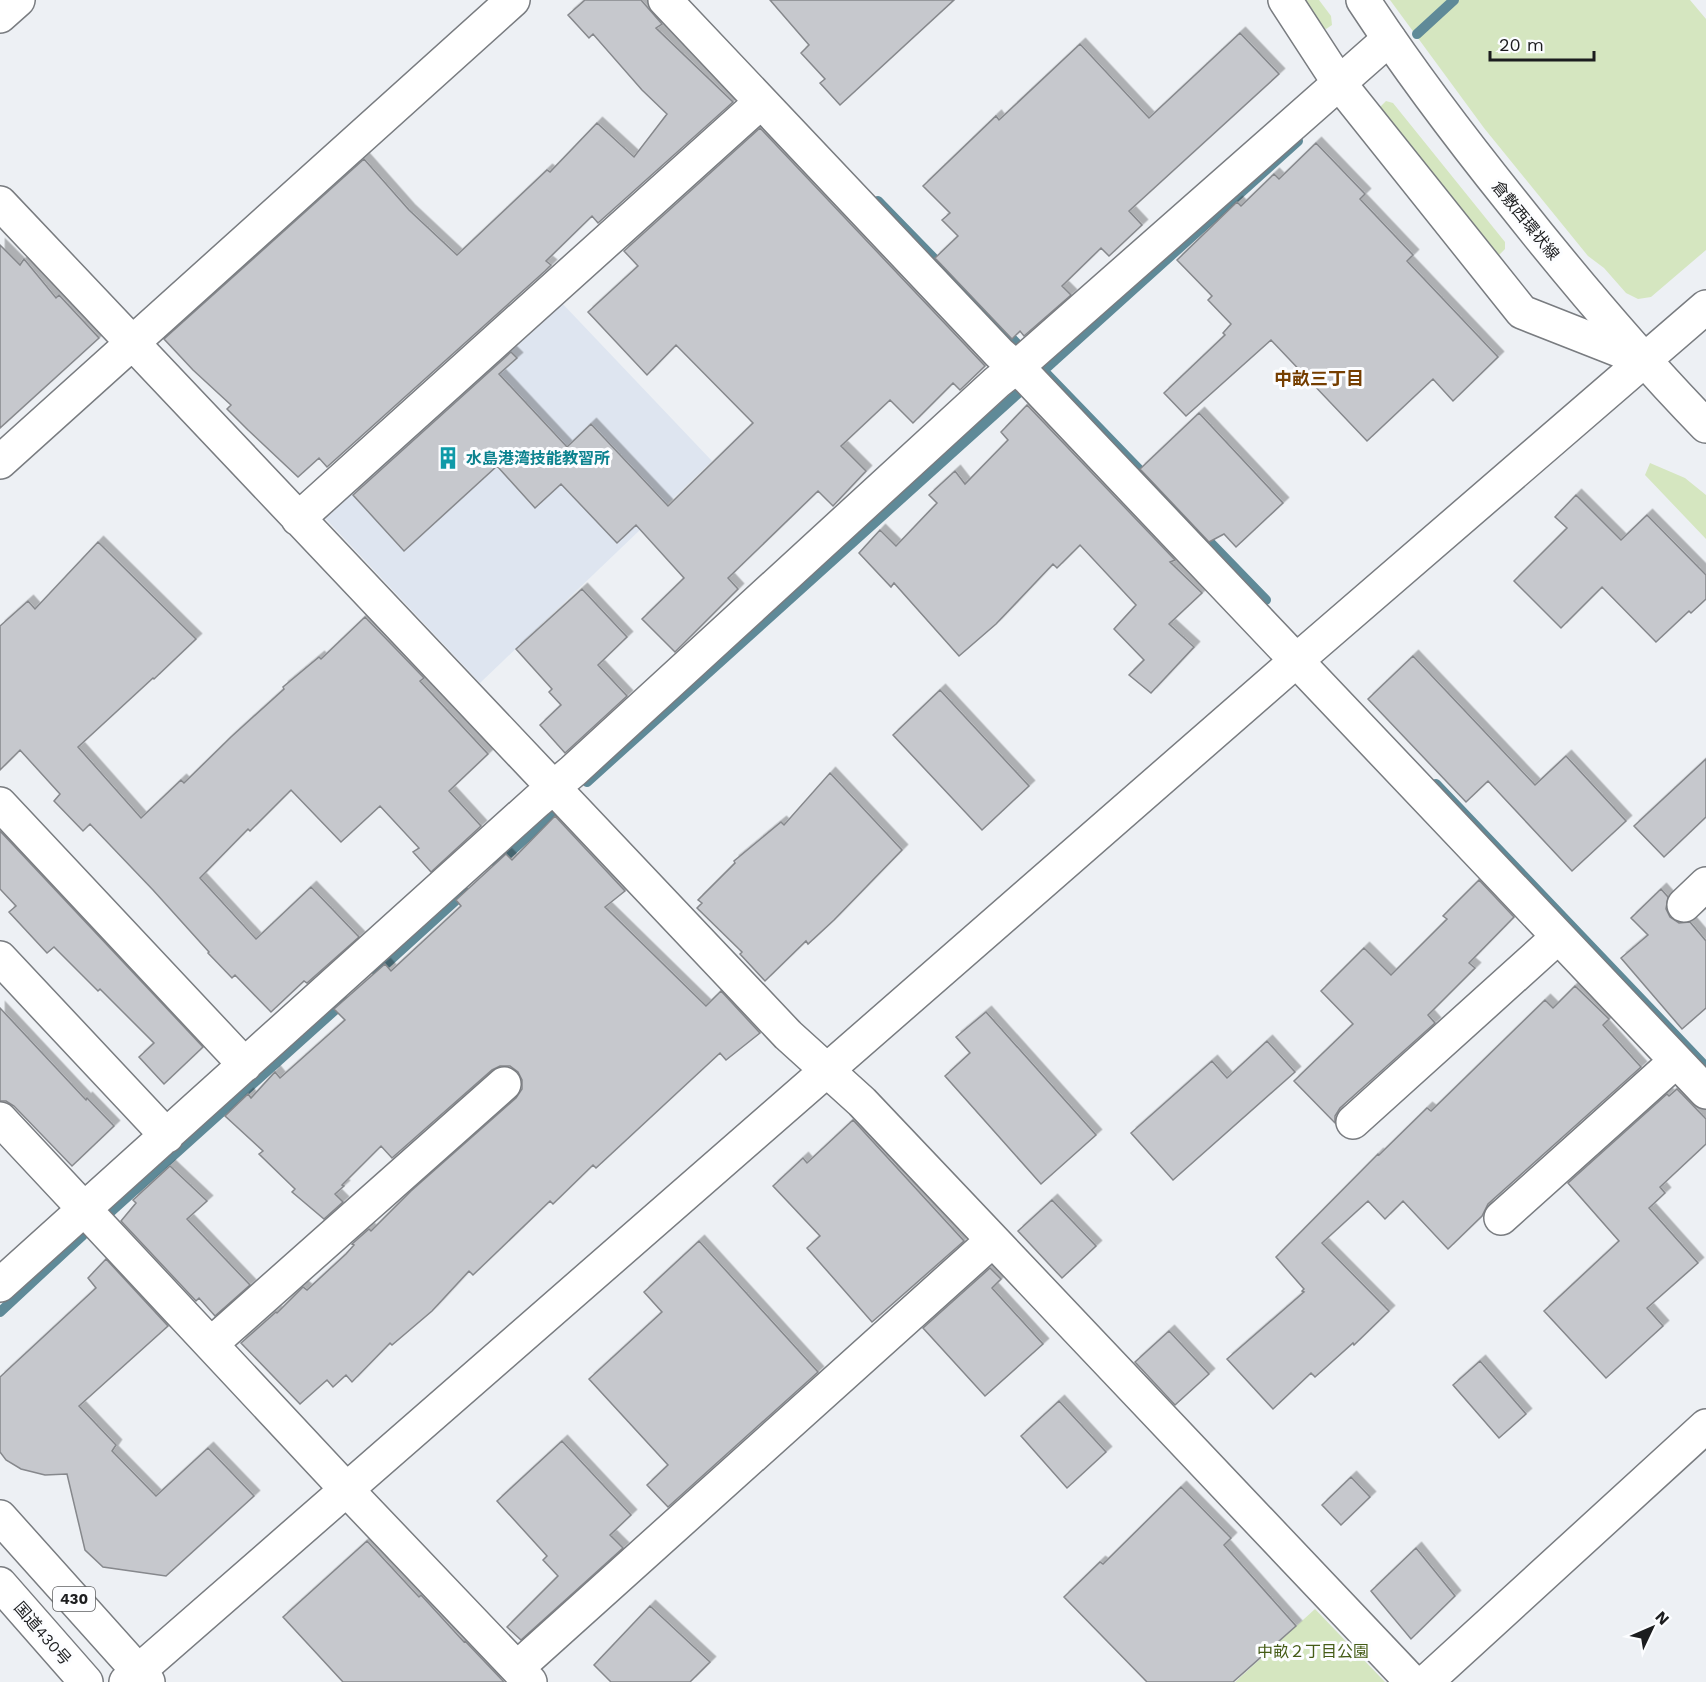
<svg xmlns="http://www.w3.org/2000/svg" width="1706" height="1682" viewBox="0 0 1706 1682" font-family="'Work Sans','Noto Sans JP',sans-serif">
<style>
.built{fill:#dee5f0}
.green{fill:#d5e6c0}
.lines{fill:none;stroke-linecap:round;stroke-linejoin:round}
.stream{stroke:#5f8a98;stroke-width:10}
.building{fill:#c6c8cd;stroke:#86888c;stroke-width:1.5;filter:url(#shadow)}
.minor-casing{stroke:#797c80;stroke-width:36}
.major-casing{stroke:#797c80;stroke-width:36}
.highway-casing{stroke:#797c80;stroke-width:36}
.minor{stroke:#fff;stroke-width:33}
.major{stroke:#fff;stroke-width:33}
.highway{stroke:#fff;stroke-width:33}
.labels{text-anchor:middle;stroke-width:6;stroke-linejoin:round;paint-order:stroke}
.shield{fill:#fcfdff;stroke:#5f6062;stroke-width:1.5}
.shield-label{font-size:15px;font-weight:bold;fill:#1c1d1f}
.street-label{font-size:16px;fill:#1c1d1f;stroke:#fcfdff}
.culture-label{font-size:16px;font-weight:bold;fill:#0d838f;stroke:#fcfdff;text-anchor:start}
.park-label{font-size:16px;fill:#455c17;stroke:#fcfdff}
.neighbourhood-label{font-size:18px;font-weight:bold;fill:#753e00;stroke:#fcfdff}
</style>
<defs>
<filter id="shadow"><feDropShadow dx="5.5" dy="-5.5" stdDeviation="0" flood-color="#0004"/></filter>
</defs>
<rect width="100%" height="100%" fill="#edf0f4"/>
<!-- built -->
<path class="built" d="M 560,301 L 712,461 L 480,683 L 324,517 Z"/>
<!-- green -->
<path class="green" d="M 1300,0 L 1319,0 L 1331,16 L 1332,25 L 1326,29 L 1318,26 Z
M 1390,0 L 1690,0 L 1706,19 L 1706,250 L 1651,297 L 1638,299 L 1626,293 L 1604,268 L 1588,256 L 1484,128 Z
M 1386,101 L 1393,103 L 1505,242 L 1505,249 L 1499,255 L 1492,252 L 1382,114 L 1380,107 Z
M 1650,463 L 1685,478 L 1706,495 L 1706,539 L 1645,475 Z
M 1315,1609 L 1385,1682 L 1235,1682 Z"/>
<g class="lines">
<!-- stream -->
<path class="stream" d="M 1417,34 L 1454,0
M 878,201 L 1026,353
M 1039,366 L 1187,519
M 1200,532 L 1266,600
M 587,782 L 1298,141
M 1436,784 L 1706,1067
M 497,864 L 557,810
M 377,972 L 465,892
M 106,1216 L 345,1001
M 0,1312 L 83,1235"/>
</g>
<!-- building -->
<path class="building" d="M 585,0 L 641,0 L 662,24 L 656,28 L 733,102 L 598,223 L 592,216 L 546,261 L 551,265 L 545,271 L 327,467 L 319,458 L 298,477 L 248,430 L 227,409 L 231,405 L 193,370 L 164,339 L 364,159 L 409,210 L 457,255 L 547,170 L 550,172 L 597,123 L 634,157 L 667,114 L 642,90 L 593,34 L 589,38 L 568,15 Z
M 770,0 L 954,0 L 840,105 L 820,83 L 825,79 L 801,53 L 809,45 Z
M 1240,33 L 1279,74 L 1129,211 L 1142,225 L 1109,256 L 1101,248 L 1062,286 L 1071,295 L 1024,336 L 1020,331 L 1012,339 L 935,258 L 958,236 L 942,220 L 950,213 L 923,186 L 996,116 L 999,120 L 1080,44 L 1149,118 Z
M 760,128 L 985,366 L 960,390 L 953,383 L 913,423 L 890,400 L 841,446 L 866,471 L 833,506 L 818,491 L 728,578 L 738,589 L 675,652 L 642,619 L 684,578 L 636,525 L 617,543 L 561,484 L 535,508 L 497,466 L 404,551 L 353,495 L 511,352 L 517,358 L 499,374 L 567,447 L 591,424 L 668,506 L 753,423 L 676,345 L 647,375 L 588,312 L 638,266 L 624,251 Z
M 1316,143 L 1365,194 L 1360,199 L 1413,255 L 1407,261 L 1498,357 L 1453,401 L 1433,379 L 1367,441 L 1271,340 L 1186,416 L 1164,393 L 1225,335 L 1223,333 L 1231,324 L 1208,300 L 1212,296 L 1177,260 L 1237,202 L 1241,206 L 1274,174 L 1279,179 Z
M 0,245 L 20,265 L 24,259 L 56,298 L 59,295 L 99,338 L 0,428 Z
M 1027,405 L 1175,560 L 1170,562 L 1202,593 L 1169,624 L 1194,647 L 1151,693 L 1129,675 L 1144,660 L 1114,629 L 1136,605 L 1080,545 L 1057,568 L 1053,564 L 996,624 L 959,656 L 894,583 L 891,587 L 859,553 L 880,530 L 896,546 L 937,503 L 929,495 L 955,471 L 965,484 L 1008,440 L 1001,432 Z
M 1199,413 L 1283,503 L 1236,547 L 1224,534 L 1209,542 L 1140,469 Z
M 1576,495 L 1621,540 L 1647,515 L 1706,575 L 1706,599 L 1691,613 L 1689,611 L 1656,642 L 1602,587 L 1561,628 L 1514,581 L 1567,528 L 1555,517 Z
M 98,542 L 196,639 L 154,679 L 153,678 L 78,747 L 141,818 L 181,780 L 184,783 L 231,737 L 284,689 L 283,687 L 319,657 L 321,659 L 365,617 L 424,678 L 420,681 L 488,754 L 449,791 L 481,826 L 431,872 L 413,852 L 419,848 L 380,806 L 341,842 L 291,790 L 250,831 L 248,829 L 200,878 L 256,939 L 311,887 L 359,937 L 307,983 L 304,981 L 271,1012 L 235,975 L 232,978 L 208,953 L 209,952 L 153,890 L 90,824 L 83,831 L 54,801 L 60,794 L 20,750 L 0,770 L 0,626 L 28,601 L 35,609 Z
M 582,589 L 627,637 L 598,665 L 627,696 L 565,753 L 540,725 L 561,705 L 549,692 L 552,689 L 516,649 Z
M 1413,656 L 1535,785 L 1566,756 L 1626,821 L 1572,871 L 1488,781 L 1466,802 L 1368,699 Z
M 940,690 L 1029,786 L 982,830 L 893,735 Z
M 1706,759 L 1706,817 L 1664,857 L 1634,826 Z
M 830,773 L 902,850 L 834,920 L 808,944 L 806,941 L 765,981 L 740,954 L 742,952 L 697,908 L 702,903 L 698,900 L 735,863 L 734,861 L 781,822 L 784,825 Z
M 555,816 L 625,891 L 605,907 L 706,1006 L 721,991 L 760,1033 L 726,1060 L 720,1053 L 596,1168 L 593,1165 L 553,1204 L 550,1201 L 473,1275 L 469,1271 L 432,1311 L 392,1345 L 390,1343 L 352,1382 L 346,1375 L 333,1387 L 327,1380 L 300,1404 L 241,1343 L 276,1312 L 277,1313 L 303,1287 L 307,1290 L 346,1254 L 354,1245 L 352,1244 L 369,1229 L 371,1231 L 411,1191 L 516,1098 L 522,1089 L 522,1080 L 518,1072 L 510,1066 L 500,1066 L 492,1070 L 392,1158 L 381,1146 L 342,1185 L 344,1186 L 335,1194 L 343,1202 L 324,1219 L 292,1192 L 295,1189 L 259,1154 L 263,1151 L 225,1116 L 248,1094 L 251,1098 L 275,1072 L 280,1078 L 345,1020 L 334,1009 L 385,964 L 391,971 L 461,906 L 456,900 L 506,854 L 512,860 Z
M 0,831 L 203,1047 L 164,1084 L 139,1057 L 154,1043 L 100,989 L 98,991 L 54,947 L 47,953 L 9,912 L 16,906 L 0,889 Z
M 1479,880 L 1514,917 L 1469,963 L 1475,968 L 1428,1015 L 1435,1023 L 1340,1108 L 1335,1116 L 1335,1123 L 1294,1081 L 1353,1024 L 1321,991 L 1364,948 L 1391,975 L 1447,919 L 1443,916 Z
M 1661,889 L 1668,897 L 1666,909 L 1670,917 L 1679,923 L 1690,922 L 1706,941 L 1706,1008 L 1682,1029 L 1621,958 L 1648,935 L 1631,918 Z
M 1575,986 L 1609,1019 L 1603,1025 L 1641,1067 L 1488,1204 L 1482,1216 L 1448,1249 L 1403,1201 L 1385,1219 L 1368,1201 L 1322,1243 L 1389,1311 L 1354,1345 L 1353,1343 L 1315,1377 L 1311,1373 L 1273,1409 L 1227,1359 L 1304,1292 L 1302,1291 L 1304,1289 L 1276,1257 L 1378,1154 L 1379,1155 L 1427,1108 L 1431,1111 L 1545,1000 L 1553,1008 Z
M 0,1008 L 86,1100 L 87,1098 L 114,1126 L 72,1166 L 14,1106 L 6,1101 L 0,1101 Z
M 986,1012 L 1096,1135 L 1041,1184 L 945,1076 L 970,1053 L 956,1037 Z
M 1267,1041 L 1295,1072 L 1173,1180 L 1131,1133 L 1212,1061 L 1227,1078 Z
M 1677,1089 L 1706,1119 L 1706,1144 L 1660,1187 L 1665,1193 L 1649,1208 L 1698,1263 L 1647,1308 L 1663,1326 L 1606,1378 L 1544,1311 L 1619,1241 L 1568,1183 L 1667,1094 L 1669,1096 Z
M 853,1120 L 964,1241 L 872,1322 L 807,1248 L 820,1236 L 773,1186 L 803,1158 L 807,1163 Z
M 170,1166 L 207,1201 L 187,1219 L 250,1285 L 215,1316 L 199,1298 L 196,1301 L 121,1221 L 136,1203 L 133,1200 Z
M 1052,1200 L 1096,1246 L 1062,1278 L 1018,1231 Z
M 699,1241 L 818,1372 L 668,1507 L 647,1485 L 668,1465 L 589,1379 L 662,1312 L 644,1292 Z
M 106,1259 L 168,1326 L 79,1406 L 116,1445 L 112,1451 L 156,1496 L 208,1448 L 254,1496 L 166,1576 L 103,1567 L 85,1550 L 67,1474 L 45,1475 L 21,1469 L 6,1460 L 0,1452 L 0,1377 L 96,1288 L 88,1278 Z
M 990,1268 L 1001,1279 L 992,1288 L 1043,1344 L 985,1396 L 923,1328 Z
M 1169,1331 L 1209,1374 L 1175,1405 L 1135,1362 Z
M 1480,1361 L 1526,1414 L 1499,1438 L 1453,1385 Z
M 1059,1401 L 1106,1452 L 1067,1488 L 1021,1436 Z
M 562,1441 L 631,1515 L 610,1535 L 623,1548 L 521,1640 L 507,1627 L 558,1576 L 543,1560 L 547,1556 L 497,1501 Z
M 1351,1477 L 1370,1497 L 1341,1525 L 1322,1505 Z
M 1181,1487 L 1231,1538 L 1224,1545 L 1296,1626 L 1233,1682 L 1147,1682 L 1064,1597 L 1100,1562 L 1103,1564 Z
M 367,1541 L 419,1597 L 421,1595 L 464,1642 L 465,1641 L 504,1682 L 343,1682 L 283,1617 Z
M 1416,1548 L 1455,1596 L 1411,1639 L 1371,1591 Z
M 650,1606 L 710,1662 L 690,1682 L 611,1682 L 594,1665 Z"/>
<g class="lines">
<!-- minor casing -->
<g class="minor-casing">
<path id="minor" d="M 665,0 L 1000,354 L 1028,378 L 1706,1092
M 1285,0 L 1339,83 L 1522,312 L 1644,360
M 0,16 L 18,0
M 0,203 L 788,1035 L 862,1102 L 1412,1682
M 0,462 L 513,0
M 298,519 L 761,102
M 0,804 L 245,1065
M 1684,905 L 1706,884
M 0,958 L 167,1136
M 0,1119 L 346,1489 L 530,1682
M 1353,1122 L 1558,937
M 1501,1218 L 1676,1061
M 0,1285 L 537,801 L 573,771 L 997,382 L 1026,359 L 1389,39
M 211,1344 L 504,1084
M 517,1668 L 993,1240
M 126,1682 L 1297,660 L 1706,307
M 1426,1682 L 1706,1426"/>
</g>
<!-- major casing -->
<g class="major-casing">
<path id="major" d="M 1363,0 C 1409,70 1459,136 1512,202 C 1573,279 1637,355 1706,426"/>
</g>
<!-- highway casing -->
<g class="highway-casing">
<path id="highway" d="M 0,1517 L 148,1682
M 0,1584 L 86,1682"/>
</g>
<!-- minor -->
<use href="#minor" class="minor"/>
<!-- major -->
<use href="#major" class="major"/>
<!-- highway -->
<use href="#highway" class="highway"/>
</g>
<!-- icons -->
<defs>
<g id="building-bare" transform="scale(1.8)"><path d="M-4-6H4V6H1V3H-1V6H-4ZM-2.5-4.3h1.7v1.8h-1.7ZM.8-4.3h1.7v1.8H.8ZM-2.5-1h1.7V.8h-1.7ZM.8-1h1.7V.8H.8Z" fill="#0f9aa8" stroke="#fcfdff" stroke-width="2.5" paint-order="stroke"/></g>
</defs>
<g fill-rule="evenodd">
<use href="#building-bare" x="448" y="458"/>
</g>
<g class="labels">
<!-- shield labels -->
<rect class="shield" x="53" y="1587" width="42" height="24" rx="4.5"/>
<g class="shield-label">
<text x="74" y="1604">430</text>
</g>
<!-- street labels -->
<g class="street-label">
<text transform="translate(1526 220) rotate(51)" y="6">倉敷西環状線</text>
<text transform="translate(43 1633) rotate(49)" y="6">国道430号</text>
</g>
<!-- culture labels -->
<g class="culture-label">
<text x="466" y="464">水島港湾技能教習所</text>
</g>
<!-- park labels -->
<g class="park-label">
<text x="1313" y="1657">中畝２丁目公園</text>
</g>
<!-- neighbourhood labels -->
<g class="neighbourhood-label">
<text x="1319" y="385">中畝三丁目</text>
</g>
</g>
<!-- north arrow -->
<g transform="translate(1652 1628) rotate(46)" stroke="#fcfdff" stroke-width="4.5" paint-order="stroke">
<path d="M0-4.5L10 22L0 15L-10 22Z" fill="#1c1d1f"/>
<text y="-9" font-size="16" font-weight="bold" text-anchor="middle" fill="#1c1d1f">N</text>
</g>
<!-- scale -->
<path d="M1490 51v9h104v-9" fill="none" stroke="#1c1d1f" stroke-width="3"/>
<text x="1499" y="51" font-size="18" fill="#1c1d1f" stroke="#fcfdff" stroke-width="4.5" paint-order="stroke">20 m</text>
</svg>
